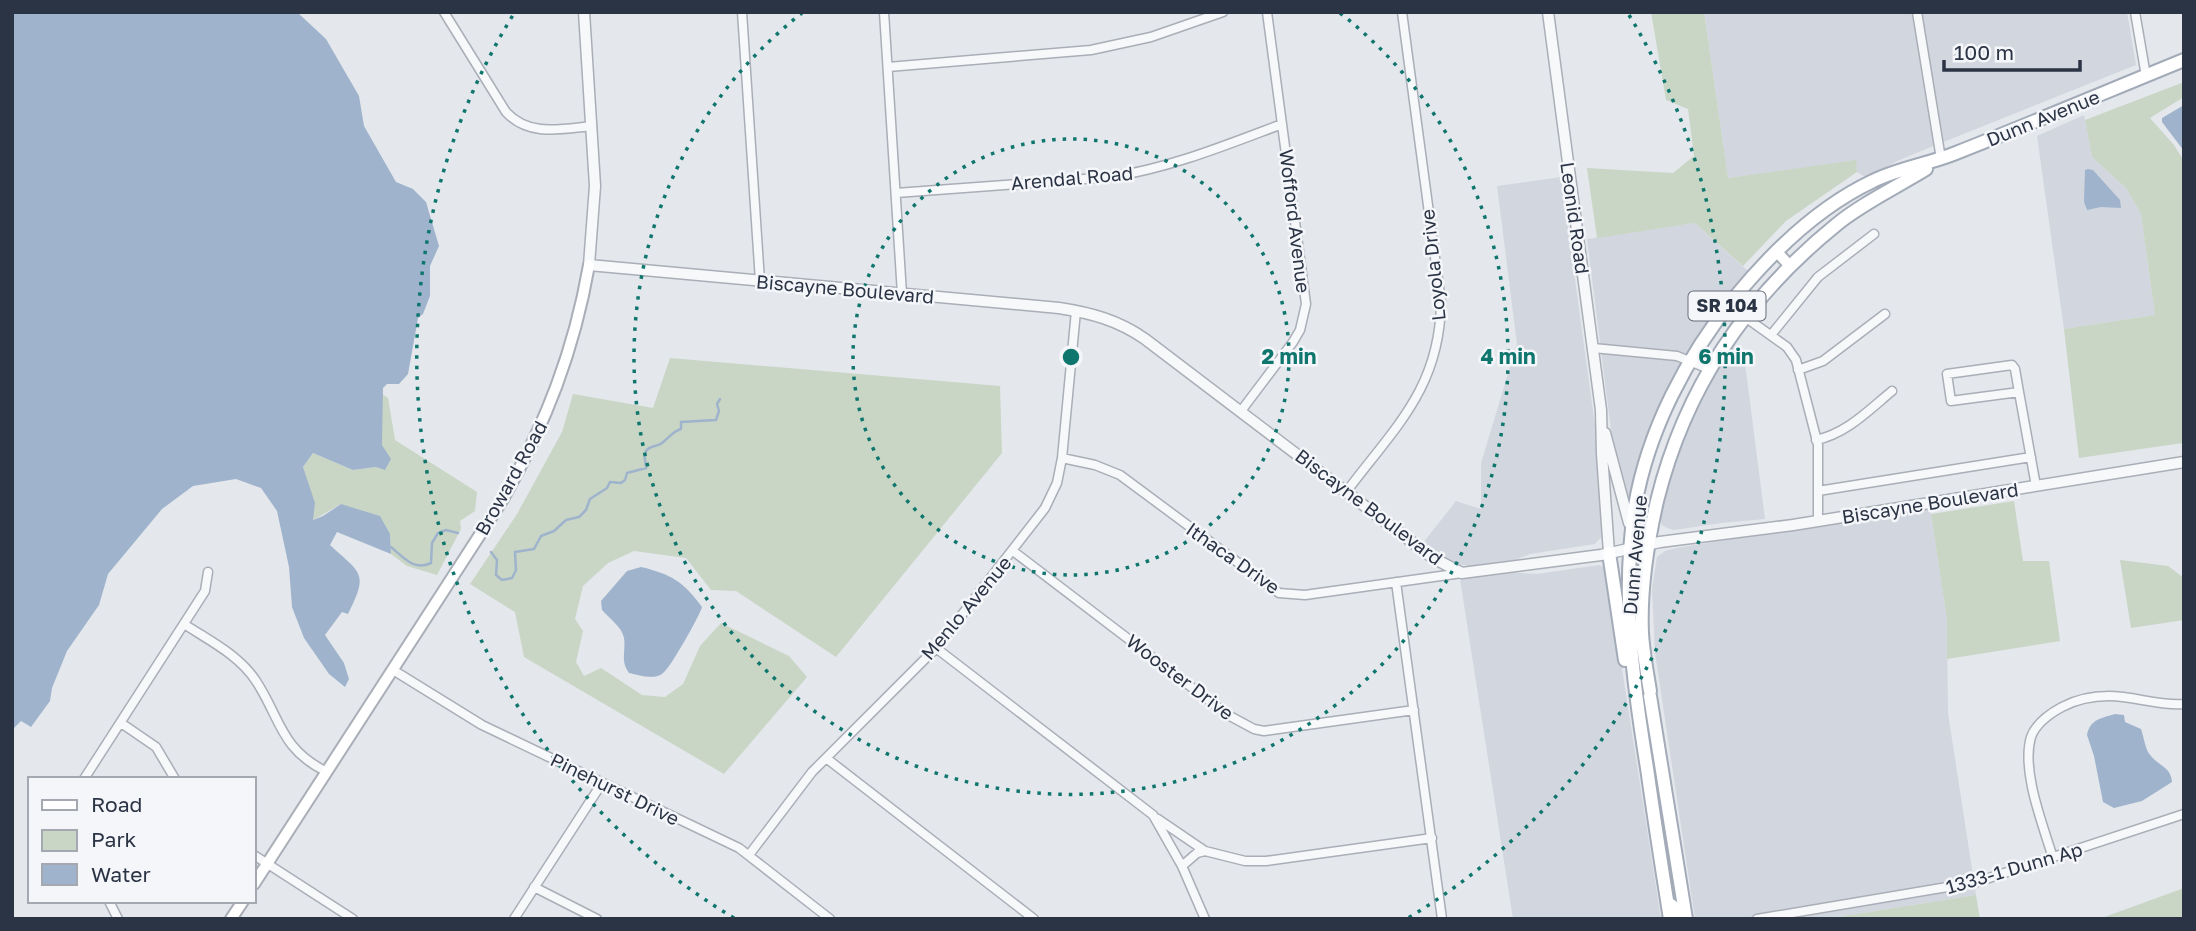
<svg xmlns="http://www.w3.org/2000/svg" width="2196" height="931" viewBox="0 0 2196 931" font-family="'Golos Text',sans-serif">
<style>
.built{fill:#d2d6de}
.green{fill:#c9d6c5}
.water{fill:#9fb4cc}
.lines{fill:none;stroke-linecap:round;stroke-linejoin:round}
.stream{stroke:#9fb4cc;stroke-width:2.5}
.minor-casing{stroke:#a9aeb7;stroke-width:11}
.tertiary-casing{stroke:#a9aeb7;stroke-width:13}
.secondary-casing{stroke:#a9aeb7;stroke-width:14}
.primary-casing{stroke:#a3abb8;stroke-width:16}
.minor{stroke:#f7f8fa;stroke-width:8}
.tertiary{stroke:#f7f8fa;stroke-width:10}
.secondary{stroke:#fff;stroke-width:10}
.primary{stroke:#fff;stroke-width:12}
.ring{fill:none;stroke:#0f766e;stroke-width:3.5;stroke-dasharray:3.5 7}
.labels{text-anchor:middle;stroke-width:5;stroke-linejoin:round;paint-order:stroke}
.shield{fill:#f4f6f9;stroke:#676e7b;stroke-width:2}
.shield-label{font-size:18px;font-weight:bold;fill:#2b3445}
.street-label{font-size:19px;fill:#2b3445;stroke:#f4f6f9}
.centre{fill:#0f766e;stroke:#f4f6f9;stroke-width:3.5}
.ring-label{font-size:21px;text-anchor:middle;font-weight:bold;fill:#0f766e;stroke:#f4f6f9;stroke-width:5;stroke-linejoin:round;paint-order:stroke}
</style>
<rect width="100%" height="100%" fill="#e4e7ec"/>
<!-- built -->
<path class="built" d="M 1704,12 L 2127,12 L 2136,65 L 1931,147 L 1897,161 L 1867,178 L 1857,172 L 1855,161 L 1728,178 Z
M 2084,115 L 2092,157 L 2126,188 L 2141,214 L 2155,315 L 2064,329 L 2037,136 Z
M 1561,177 L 1599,455 L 1604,534 L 1595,544 L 1530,554 L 1515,560 L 1470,566 L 1451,563 L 1423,543 L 1456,501 L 1481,509 L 1481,463 L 1517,344 L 1497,186 Z
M 1695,223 L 1749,272 L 1703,329 L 1671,385 L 1629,502 L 1612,438 L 1587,239 Z
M 1732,342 L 1744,355 L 1765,519 L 1721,523 L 1674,530 L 1667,528 L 1662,525 L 1659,514 L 1677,451 L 1702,393 Z
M 1930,507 L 1947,620 L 1948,713 L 1976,895 L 1825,919 L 1695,919 L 1655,653 L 1652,589 L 1657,557 L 1665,551 L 1676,548 Z
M 1599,565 L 1604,567 L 1607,572 L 1661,919 L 1513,919 L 1460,579 L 1506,572 L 1537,574 Z"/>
<!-- green -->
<path class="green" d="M 1651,12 L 1704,12 L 1728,178 L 1856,160 L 1857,172 L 1786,221 L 1743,266 L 1695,223 L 1597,238 L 1587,168 L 1673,173 L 1694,156 L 1688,109 L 1666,100 Z
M 2184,82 L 2184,97 L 2150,118 L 2174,145 L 2184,161 L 2183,443 L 2079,458 L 2064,329 L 2155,315 L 2141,214 L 2126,188 L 2092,157 L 2085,120 Z
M 670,358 L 1000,386 L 1002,453 L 836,657 L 736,591 L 711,590 L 686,558 L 634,551 L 608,563 L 583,586 L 575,619 L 583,631 L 576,662 L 584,676 L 601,668 L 642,695 L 665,697 L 683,684 L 700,646 L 721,623 L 789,656 L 807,677 L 724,774 L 524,657 L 515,612 L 470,584 L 517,514 L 562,432 L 573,394 L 653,408 Z
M 382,394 L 388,398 L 395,440 L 477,492 L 475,511 L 460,521 L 461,529 L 437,575 L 407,566 L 391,554 L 390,534 L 341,504 L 313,520 L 303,467 L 313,453 L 353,470 L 376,467 L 382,445 Z
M 2014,501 L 2023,561 L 2049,561 L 2060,641 L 1947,659 L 1947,620 L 1931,514 Z
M 2120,560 L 2168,566 L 2184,578 L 2184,620 L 2131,628 Z
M 2184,888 L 2184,918 L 2099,919 Z
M 1976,895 L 1980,919 L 1825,919 Z"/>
<!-- water -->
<path class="water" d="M 12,12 L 297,12 L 326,39 L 359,96 L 364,126 L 396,182 L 413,189 L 426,202 L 439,246 L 430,266 L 430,296 L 423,314 L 418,318 L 408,374 L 399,384 L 387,384 L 383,388 L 382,445 L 391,459 L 385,470 L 376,467 L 353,470 L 313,453 L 303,467 L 315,503 L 313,520 L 323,516 L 341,504 L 380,516 L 390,534 L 391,554 L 337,532 L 330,545 C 361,574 369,572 348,614 L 342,612 L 325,635 L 344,663 L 349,679 L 345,687 L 329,674 L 304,638 L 292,607 L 289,567 L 277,511 L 261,488 L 236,479 L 193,486 L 162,509 L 108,574 L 99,605 L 67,651 L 52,688 L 50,701 L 31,727 L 21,721 L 12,730 Z
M 2184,105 L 2184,151 L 2162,122 L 2162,118 Z
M 2088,169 L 2093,170 L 2120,200 L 2121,208 L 2101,207 L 2087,210 L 2084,202 L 2085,170 Z
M 641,567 C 671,574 684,582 702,607 C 700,615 669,671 662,674 C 653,680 639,675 629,673 C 620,660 626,652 624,638 C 622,627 609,618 602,610 L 601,601 L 627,571 Z
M 2115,714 L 2124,715 L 2125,722 L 2141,729 C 2144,737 2145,750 2151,756 C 2159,766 2171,767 2172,782 L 2142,801 L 2114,808 L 2103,802 L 2094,756 L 2087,735 C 2090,719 2102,718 2115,714 Z"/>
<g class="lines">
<!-- stream -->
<path class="stream" d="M 391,547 C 404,558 414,571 431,563 L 432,543 L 438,533 L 446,530 L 458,533
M 491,552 L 497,560 L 496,575 L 502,580 L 512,578 L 516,570 L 515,552 L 534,549 L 541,536 L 554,531 L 566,520 L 579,517 L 586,510 L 590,499 L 607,488 L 610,482 L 621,483 L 625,480 L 627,473 L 646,468 C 646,462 643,457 646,451 C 650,445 657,447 662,443 C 669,438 673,431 681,429 L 681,422 L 716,420 L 719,411 L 717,404 L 720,399"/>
<!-- minor casing -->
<g class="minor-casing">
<path id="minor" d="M 444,12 L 506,112 C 529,137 561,129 592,126
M 742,12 L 760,281
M 884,12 L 902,294
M 1917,12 L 1941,159
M 2135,12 L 2146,76
M 888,67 L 1091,50 L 1151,37 L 1223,12
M 896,193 L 1111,177 C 1170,168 1226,145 1282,124
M 1745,317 L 1787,347 L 1796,360 L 1818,445 L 1818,520
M 1771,335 L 1818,277 L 1874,234
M 1593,348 L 1677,356 L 1709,369
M 2012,365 L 2015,369 L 2019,392 L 1951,401 L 1947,374 Z
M 1798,370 L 1823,361 L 1885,314
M 2019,392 L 2036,486
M 1241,411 L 1293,342 L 1300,330 L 1306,304 L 1267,12
M 1816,440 C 1846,434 1869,410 1892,391
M 1062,458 L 1095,465 L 1120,475 L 1279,593 L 1305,595 L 1462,573
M 1347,491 C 1395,427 1440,388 1441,302 L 1402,12
M 1818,491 L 2031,457
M 1013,551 L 1228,715 L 1254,729 L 1264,731 L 1414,710
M 1396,582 L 1442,919
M 184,624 C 210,641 239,655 256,681 C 281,719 280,749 327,772
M 936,648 L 1153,815 L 1182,866 L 1205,919
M 393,670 L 482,725 L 739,848 L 830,919
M 121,723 L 156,747 L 175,779
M 826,758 L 1034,919
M 84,779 L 205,591 L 208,572
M 1158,819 L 1205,851
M 254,855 L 353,919
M 749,855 L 812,772 L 936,648 L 1045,508 L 1057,483 L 1062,458 L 1076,311
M 2053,858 C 2043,825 2021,771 2031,737 C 2036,723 2049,714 2062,707 C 2075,700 2093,696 2109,696 C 2134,696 2158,706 2184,704
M 1182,866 L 1197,853 L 1205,851 L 1245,861 L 1266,861 L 1432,838
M 534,887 L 597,919
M 109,901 L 118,919
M 514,919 L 602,783
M 1757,919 L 1977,882 L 2184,814"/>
</g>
<!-- tertiary casing -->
<g class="tertiary-casing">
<path id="tertiary" d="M 584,12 L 595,186 L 589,265 L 1059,308 C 1091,313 1118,320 1145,339 L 1433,558 L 1462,573 L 1601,555 L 1660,542 L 1793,525 L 2184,462
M 1548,12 L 1601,410 L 1602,454 L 1609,553
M 1605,433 L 1629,523"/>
</g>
<!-- secondary casing -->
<g class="secondary-casing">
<path id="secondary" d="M 1777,252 L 1790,266
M 254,884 L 503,499 C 546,423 574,351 589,265
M 1667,901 L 1674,906 L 1679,919
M 231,919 L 243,901"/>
</g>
<!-- primary casing -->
<g class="primary-casing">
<path id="primary" d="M 1609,553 L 1625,660
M 1650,691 C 1647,672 1643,652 1642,633 C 1640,588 1647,545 1657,501 C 1685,388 1745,299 1836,225 C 1861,204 1897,187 1926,169
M 1650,696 L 1686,919
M 1670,919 C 1662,869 1654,818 1647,768 C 1633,682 1621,594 1635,506 C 1648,430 1687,356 1735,297 C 1772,252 1820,206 1873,181 C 1899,168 1929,164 1956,153 C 2032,123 2108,91 2184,60"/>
</g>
<!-- minor -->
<use href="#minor" class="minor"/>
<!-- tertiary -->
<use href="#tertiary" class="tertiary"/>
<!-- secondary -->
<use href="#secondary" class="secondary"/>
<!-- primary -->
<use href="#primary" class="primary"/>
</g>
<!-- distance rings -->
<g class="ring">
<circle cx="1071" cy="357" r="218"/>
<path d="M1340 13A437 437 0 1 1 802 13"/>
<path d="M734 918A655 655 0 0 1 513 15M1629 15A655 655 0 0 1 1408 918"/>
</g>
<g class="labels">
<!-- shield labels -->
<rect class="shield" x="1688.5" y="291.5" width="77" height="29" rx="5"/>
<g class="shield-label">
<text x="1727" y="312">SR 104</text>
</g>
<!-- street labels -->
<g class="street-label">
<text transform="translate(2043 118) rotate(-22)" y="7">Dunn Avenue</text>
<text transform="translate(1072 178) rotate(-5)" y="7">Arendal Road</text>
<text transform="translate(1575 218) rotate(82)" y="7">Leonid Road</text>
<text transform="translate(1295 221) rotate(83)" y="7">Wofford Avenue</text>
<text transform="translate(1433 265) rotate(-96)" y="7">Loyola Drive</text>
<text transform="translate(845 289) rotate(5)" y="7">Biscayne Boulevard</text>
<text transform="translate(511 478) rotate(-61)" y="7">Broward Road</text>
<text transform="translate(1930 503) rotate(-9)" y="7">Biscayne Boulevard</text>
<text transform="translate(1369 507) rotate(37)" y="7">Biscayne Boulevard</text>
<text transform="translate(1635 555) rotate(-85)" y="7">Dunn Avenue</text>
<text transform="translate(1233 558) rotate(35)" y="7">Ithaca Drive</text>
<text transform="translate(966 608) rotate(-50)" y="7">Menlo Avenue</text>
<text transform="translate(1180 677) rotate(37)" y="7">Wooster Drive</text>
<text transform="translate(615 789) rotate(26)" y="7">Pinehurst Drive</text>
<text transform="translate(2014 868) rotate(-16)" y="7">1333-1 Dunn Ap</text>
</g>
</g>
<circle cx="1071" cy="357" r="10" class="centre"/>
<g class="ring-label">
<text x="1289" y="364">2 min</text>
<text x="1508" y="364">4 min</text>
<text x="1726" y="364">6 min</text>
</g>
<!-- border -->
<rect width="2196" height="931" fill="none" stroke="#2b3445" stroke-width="28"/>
<!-- legend -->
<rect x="28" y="777" width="228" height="126" fill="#f4f6f9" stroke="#a4a8b1" stroke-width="2"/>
<rect x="42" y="800" width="35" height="10" fill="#ffffff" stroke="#a4a8b1" stroke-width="2"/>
<text x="91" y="812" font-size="21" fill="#2b3445">Road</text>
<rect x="42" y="830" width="35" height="21" fill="#c9d6c5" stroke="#a4a8b1" stroke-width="2"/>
<text x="91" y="847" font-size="21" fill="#2b3445">Park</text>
<rect x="42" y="864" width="35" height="21" fill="#9fb4cc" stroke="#a4a8b1" stroke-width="2"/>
<text x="91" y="882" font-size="21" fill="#2b3445">Water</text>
<!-- scale -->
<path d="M1944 60v10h136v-10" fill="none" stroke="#2b3445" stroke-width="3.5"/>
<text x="1954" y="60" font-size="21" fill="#2b3445" stroke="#f4f6f9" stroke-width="5" paint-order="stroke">100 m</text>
</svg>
